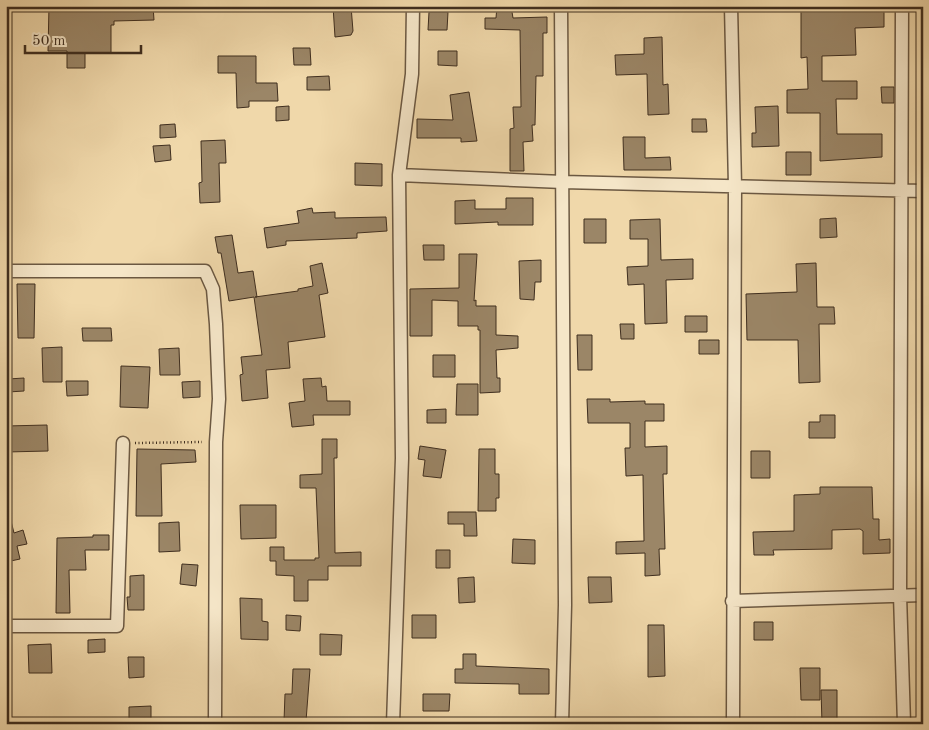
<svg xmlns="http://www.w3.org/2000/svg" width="929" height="730" viewBox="0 0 929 730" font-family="'Old Standard TT',serif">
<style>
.building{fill:#9b8667;stroke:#3f2e1f}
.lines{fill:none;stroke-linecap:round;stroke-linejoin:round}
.minor-casing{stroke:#6b5842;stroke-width:15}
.path{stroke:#3f2e1f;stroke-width:2.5;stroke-dasharray:1 2.5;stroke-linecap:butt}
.minor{stroke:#f5e6c8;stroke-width:12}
</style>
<rect width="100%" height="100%" fill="#f0d8aa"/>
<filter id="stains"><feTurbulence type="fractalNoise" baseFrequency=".004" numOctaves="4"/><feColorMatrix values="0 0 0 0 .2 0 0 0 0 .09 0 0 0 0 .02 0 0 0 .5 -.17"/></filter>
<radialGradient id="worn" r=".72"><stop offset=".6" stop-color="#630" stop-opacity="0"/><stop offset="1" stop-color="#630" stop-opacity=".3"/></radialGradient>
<!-- building -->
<path class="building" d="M 49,6 L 153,6 L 154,20 L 114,21 L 114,25 L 111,25 L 111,53 L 85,53 L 85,68 L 67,68 L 67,51 L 48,51 Z
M 333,6 L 351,6 L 353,31 L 351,35 L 335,37 Z
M 497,6 L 511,6 L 513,18 L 547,17 L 547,33 L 543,33 L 543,76 L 536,76 L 535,125 L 532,125 L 533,141 L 523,142 L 524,171 L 510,171 L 510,129 L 514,128 L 513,107 L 521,107 L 520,30 L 485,29 L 485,18 L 496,18 Z
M 801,6 L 884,6 L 884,27 L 855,28 L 856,55 L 822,56 L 822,81 L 857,81 L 857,99 L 836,99 L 837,134 L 882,134 L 882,157 L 820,161 L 820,113 L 787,113 L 787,90 L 808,89 L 807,57 L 801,58 Z
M 429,12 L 448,12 L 447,30 L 428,30 Z
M 662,37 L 663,85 L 668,84 L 669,114 L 648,115 L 647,74 L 616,75 L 615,55 L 644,54 L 644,38 Z
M 293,48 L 310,48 L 311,65 L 294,65 Z
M 438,51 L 457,51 L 457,66 L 438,65 Z
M 218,56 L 256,56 L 256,83 L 277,83 L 278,101 L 249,101 L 249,107 L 237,108 L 236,73 L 218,73 Z
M 329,76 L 330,90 L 307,90 L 307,77 Z
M 881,87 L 894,87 L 894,103 L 882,103 Z
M 469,92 L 477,141 L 461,142 L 461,138 L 417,138 L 417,119 L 453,120 L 450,95 Z
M 289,106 L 289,120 L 276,121 L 276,107 Z
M 778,106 L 779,146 L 752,147 L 752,133 L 756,133 L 755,107 Z
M 692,119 L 706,119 L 707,132 L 692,132 Z
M 175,124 L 176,137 L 160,138 L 160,125 Z
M 623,137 L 645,137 L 645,158 L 670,157 L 671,170 L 624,170 Z
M 225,140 L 226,163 L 219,163 L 220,202 L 200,203 L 199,183 L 202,182 L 201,141 Z
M 170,145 L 171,160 L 155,162 L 153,146 Z
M 786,152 L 811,152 L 811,175 L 786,175 Z
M 355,163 L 382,164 L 382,186 L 355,185 Z
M 506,198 L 533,198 L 533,225 L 498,225 L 498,222 L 455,224 L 455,201 L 475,200 L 475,209 L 506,209 Z
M 312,208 L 313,213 L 335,212 L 335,218 L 386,217 L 387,231 L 357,233 L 357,238 L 286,241 L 286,245 L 267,248 L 264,228 L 299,223 L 297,211 Z
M 836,218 L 837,237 L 820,238 L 820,219 Z
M 584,219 L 606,219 L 606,243 L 584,243 Z
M 660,219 L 661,260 L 693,259 L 693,279 L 666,280 L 667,323 L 645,324 L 644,284 L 628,285 L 627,267 L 648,266 L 648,239 L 630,239 L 630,220 Z
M 232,235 L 238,273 L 253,271 L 257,297 L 255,297 L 298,291 L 298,289 L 313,286 L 310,266 L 322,263 L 328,293 L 319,295 L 325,337 L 288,342 L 290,368 L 266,370 L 268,398 L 242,401 L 240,375 L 243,374 L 241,357 L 262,355 L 254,297 L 229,301 L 221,253 L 218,253 L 215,237 Z
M 423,245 L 444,245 L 444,260 L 424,260 Z
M 459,254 L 477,254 L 474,301 L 476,300 L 476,306 L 496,306 L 496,335 L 518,336 L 518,348 L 496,350 L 497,378 L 500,378 L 500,392 L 480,393 L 480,330 L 478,330 L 478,326 L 458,326 L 458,301 L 432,300 L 432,336 L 410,336 L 410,289 L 459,288 Z
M 541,260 L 541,282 L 535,282 L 534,300 L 520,299 L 519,261 Z
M 816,263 L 817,307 L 834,307 L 835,324 L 819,324 L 820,382 L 799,383 L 798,340 L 747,340 L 746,294 L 797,292 L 796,264 Z
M 17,284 L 35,284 L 34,338 L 18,338 Z
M 685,316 L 707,316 L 707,332 L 685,332 Z
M 620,324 L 634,324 L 634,339 L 621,339 Z
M 82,328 L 111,328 L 112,341 L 83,341 Z
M 577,335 L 592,335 L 592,370 L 578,370 Z
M 699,340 L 719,340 L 719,354 L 699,354 Z
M 62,347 L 62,382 L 43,382 L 42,348 Z
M 179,348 L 180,375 L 160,375 L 159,349 Z
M 433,355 L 455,355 L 455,377 L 433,377 Z
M 121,366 L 150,367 L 148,408 L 120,407 Z
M 24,378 L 24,391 L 8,392 L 8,379 Z
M 321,378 L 322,387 L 326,386 L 327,401 L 350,401 L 350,415 L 313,415 L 314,425 L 292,427 L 289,403 L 305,401 L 303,379 Z
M 66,381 L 88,381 L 88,395 L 67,396 Z
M 200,381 L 200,397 L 183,398 L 182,382 Z
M 457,384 L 478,384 L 478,415 L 456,415 Z
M 587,399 L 610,399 L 610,402 L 645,401 L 645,404 L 664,404 L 664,421 L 645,421 L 645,447 L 667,446 L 667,474 L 663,474 L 665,549 L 659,549 L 660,575 L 645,576 L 645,553 L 616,554 L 616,542 L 644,541 L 643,475 L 626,476 L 625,448 L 630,448 L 630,423 L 588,423 Z
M 446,409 L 446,423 L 427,423 L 427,410 Z
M 820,415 L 835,415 L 835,438 L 809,438 L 809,422 L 820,422 Z
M 47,425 L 48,451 L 6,452 L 6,426 Z
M 322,439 L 337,439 L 337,458 L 334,458 L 335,553 L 361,552 L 361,566 L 328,566 L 328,580 L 308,580 L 308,601 L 294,601 L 294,576 L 276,575 L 276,561 L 270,561 L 270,547 L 284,547 L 284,560 L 315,560 L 315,558 L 319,558 L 316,488 L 300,488 L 300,475 L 322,474 Z
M 420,446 L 446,450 L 441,478 L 423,476 L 425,460 L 418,459 Z
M 137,449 L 195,450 L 196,462 L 161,464 L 162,516 L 136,516 Z
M 479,449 L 495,449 L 495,474 L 499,474 L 499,498 L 496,498 L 496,511 L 478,511 Z
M 751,451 L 770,451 L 770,478 L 751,478 Z
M 820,487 L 872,487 L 873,519 L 879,519 L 879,540 L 890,539 L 890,553 L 863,554 L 863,531 L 860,529 L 832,530 L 832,549 L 773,550 L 774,555 L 754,555 L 753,532 L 794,531 L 794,495 L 820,494 Z
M 240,505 L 276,505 L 276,538 L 241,539 Z
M 448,512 L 476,512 L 477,536 L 464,536 L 464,524 L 448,524 Z
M 6,521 L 11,521 L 14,533 L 23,530 L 27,544 L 17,546 L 20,559 L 6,562 Z
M 179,522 L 180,551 L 159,552 L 159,523 Z
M 93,535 L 109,535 L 109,550 L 85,550 L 86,570 L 69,570 L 70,613 L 56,613 L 57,538 L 93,537 Z
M 513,539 L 535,540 L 535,564 L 512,563 Z
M 436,550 L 450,550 L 450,568 L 436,568 Z
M 182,564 L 198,565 L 196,586 L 180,584 Z
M 144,575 L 144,610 L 128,610 L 127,597 L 130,597 L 130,576 Z
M 474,577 L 475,602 L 459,603 L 458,578 Z
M 588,577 L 611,577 L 612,602 L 589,603 Z
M 240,598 L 262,599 L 262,621 L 268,622 L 268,640 L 241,639 Z
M 286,615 L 301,616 L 300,631 L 286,630 Z
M 412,615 L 436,615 L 436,638 L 412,638 Z
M 754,622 L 773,622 L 773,640 L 754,640 Z
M 648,625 L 664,625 L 665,676 L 648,677 Z
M 320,634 L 342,635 L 341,655 L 320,655 Z
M 105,639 L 105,652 L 88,653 L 88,640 Z
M 51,644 L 52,673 L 29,673 L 28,645 Z
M 463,654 L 476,654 L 476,666 L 549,669 L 549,694 L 519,694 L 519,684 L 455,683 L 455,669 L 463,669 Z
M 128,657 L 144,657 L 144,677 L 129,678 Z
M 800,668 L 820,668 L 820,700 L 801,700 Z
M 293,669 L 310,669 L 306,721 L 284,721 L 285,694 L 292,694 Z
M 821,690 L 837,690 L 837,723 L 822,723 Z
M 423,694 L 450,694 L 449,711 L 423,711 Z
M 151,706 L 151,724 L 129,724 L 129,707 Z"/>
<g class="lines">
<!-- minor casing -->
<g class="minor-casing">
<path id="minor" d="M 561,6 L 565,605 L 562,724
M 731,6 L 735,186 L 733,724
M 902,6 L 900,595 L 904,724
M 399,175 L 563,182 L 923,191
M 6,271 L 205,271 L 213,289 L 216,324 L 219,399 L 216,442 L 215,724
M 732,601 L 923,595
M 6,626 L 117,626 L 123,443
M 393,724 L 402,458 L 399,175 L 412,74 L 413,6"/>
</g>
<!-- path -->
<path class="path" d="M 135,443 L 202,442"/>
<!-- minor -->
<use href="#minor" class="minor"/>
</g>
<!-- margin -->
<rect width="929" height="730" fill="none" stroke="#f0d8aa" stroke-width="25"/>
<rect x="8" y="8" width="914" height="715" fill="none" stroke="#3f2e1f" stroke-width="2.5"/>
<rect x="12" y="12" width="904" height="705" fill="none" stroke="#3f2e1f"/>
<!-- scale -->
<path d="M25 45v8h116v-8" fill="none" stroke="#3f2e1f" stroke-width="2.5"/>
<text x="32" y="45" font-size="15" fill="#3f2e1f" stroke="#f5e6c8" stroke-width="4" paint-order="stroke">50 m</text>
<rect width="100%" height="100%" filter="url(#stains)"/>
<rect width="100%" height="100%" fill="url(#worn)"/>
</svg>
